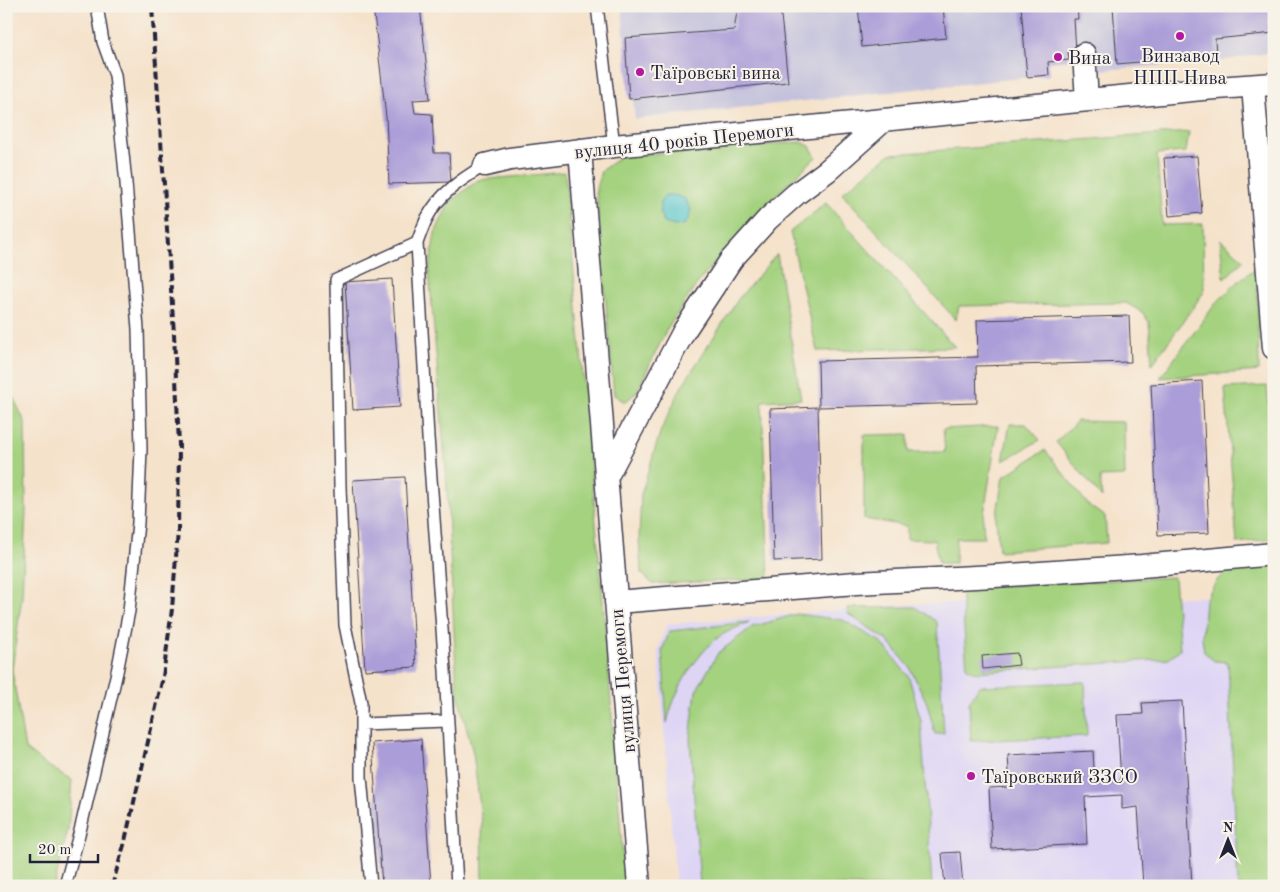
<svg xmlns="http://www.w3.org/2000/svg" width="1280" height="892" viewBox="0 0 1280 892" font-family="'Old Standard TT',serif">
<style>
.built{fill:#ded5f5}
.industrial{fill:#c3c1db}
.green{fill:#a4d27f;stroke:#637a5d}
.water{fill:#5ac7ce;stroke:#3e7484}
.building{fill:#ab9dd8}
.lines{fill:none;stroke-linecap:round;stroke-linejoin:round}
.lane-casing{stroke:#423f51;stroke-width:14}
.street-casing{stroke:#423f51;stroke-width:25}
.lane{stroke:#fff;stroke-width:11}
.street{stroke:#fff;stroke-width:22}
.rail{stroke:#22223b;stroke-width:4;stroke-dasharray:8 4;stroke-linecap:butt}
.poi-dot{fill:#b5179e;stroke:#f7f3e8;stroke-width:2}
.labels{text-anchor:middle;stroke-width:4;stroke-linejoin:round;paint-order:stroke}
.poi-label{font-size:19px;fill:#22223b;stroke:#f7f3e8;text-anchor:start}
.street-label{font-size:19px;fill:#22223b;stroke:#f7f3e8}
</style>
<rect width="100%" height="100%" fill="#f7f3e8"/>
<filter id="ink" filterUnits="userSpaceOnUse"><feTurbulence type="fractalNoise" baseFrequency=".02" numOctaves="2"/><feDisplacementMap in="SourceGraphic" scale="10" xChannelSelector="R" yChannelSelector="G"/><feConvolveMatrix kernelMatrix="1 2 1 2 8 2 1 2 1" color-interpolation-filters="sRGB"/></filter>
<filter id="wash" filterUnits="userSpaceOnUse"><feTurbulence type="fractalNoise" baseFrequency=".0096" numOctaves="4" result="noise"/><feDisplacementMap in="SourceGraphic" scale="20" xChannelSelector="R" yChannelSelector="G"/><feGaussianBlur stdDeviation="1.12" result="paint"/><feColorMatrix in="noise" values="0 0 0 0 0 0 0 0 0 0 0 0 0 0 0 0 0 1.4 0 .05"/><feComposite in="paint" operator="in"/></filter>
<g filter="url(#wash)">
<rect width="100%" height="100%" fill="#f5e2cb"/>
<!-- built -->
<path class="built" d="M 1268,595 L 1274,665 L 1274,886 L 676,886 L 658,650 L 667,624 L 916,604 Z"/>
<!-- industrial -->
<path class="industrial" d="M 622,6 L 1274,6 L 1274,52 L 1226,60 L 1101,70 L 1076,51 L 1069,52 L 1069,60 L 1049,62 L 1049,75 L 635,119 L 633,98 L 629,99 Z"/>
<!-- green -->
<path class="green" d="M 1189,132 L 1186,152 L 1157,154 L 1162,225 L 1203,224 L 1204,292 L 1152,365 L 1149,322 L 1142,312 L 1126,303 L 959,306 L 956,320 L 842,193 L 890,154 Z
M 801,142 L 810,146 L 816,157 L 759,211 L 697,284 L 668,327 L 636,393 L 625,402 L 614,395 L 596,189 L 601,171 L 621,156 Z
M 565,172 L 605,626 L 625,886 L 483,886 L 482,823 L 473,753 L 457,691 L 446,471 L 429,271 L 435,233 L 449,203 L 478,180 Z
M 826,203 L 955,347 L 817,351 L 790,232 Z
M 1220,239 L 1244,260 L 1224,279 Z
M 777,254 L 801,399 L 762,401 L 769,579 L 653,584 L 641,573 L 639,538 L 641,494 L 661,430 L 682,386 L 739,298 Z
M 1257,267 L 1259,371 L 1160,378 L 1216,303 L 1236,283 Z
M 6,382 L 25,422 L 26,511 L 22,596 L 12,670 L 25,749 L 43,763 L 72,780 L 68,830 L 54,886 L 6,886 Z
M 1267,386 L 1274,460 L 1274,539 L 1237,543 L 1225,388 Z
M 1077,421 L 1124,422 L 1125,476 L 1100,477 L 1102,498 L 1056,442 Z
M 1010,424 L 1026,424 L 1040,440 L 1003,461 Z
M 998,426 L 983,520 L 984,538 L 956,538 L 955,563 L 939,563 L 934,540 L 907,539 L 907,526 L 864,519 L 864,435 L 908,434 L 908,452 L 945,452 L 943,429 Z
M 1045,450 L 1090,507 L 1105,516 L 1107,543 L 999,551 L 996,519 L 1003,477 Z
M 1274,564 L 1274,886 L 1238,886 L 1228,662 L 1214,661 L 1204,652 L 1202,637 L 1205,600 L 1218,579 L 1233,568 Z
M 1174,577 L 1180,649 L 1169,659 L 975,672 L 967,668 L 961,588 Z
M 915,607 L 937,622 L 944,733 L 935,734 L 927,703 L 909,666 L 887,640 L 848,614 L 847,608 Z
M 797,614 L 843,620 L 881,642 L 909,677 L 921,721 L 932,886 L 700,886 L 690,738 L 696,691 L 718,653 L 752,627 Z
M 749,622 C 739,627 724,632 715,640 C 692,661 674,692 667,723 L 662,650 L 670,631 Z
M 1085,682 L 1087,736 L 971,741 L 969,703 L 979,686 Z"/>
<!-- water -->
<path class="water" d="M 665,195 L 673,195 L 684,198 L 691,209 L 689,218 L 684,225 L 675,226 L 664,223 C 659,211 657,206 665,195 Z"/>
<g id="blocks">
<!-- building -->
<path class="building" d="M 373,6 L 420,6 L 430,99 L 413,100 L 415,113 L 432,114 L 434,153 L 449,153 L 451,182 L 389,184 L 386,117 Z
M 638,6 L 662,6 L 662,7 L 638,11 Z
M 738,6 L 780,6 L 788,82 L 629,99 L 625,38 L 734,30 Z
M 858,6 L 943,6 L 946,38 L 862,47 Z
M 1021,6 L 1077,6 L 1078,19 L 1074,19 L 1076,51 L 1068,52 L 1069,60 L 1048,62 L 1049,75 L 1027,77 Z
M 1113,6 L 1274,6 L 1274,33 L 1215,39 L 1216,55 L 1117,64 Z
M 1197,156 L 1202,213 L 1169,216 L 1164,158 Z
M 392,279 L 400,407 L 353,410 L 345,282 Z
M 1129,316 L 1131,362 L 976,366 L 977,403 L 819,407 L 818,361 L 978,357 L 977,320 Z
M 1202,381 L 1209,533 L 1158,535 L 1151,384 Z
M 818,407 L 822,559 L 774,561 L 770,409 Z
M 405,477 L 416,667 L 365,670 L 353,480 Z
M 1017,653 L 1019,665 L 983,669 L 982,656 Z
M 1182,701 L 1192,886 L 1143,886 L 1138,807 L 1122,809 L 1122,795 L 1085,797 L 1087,844 L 992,849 L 989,788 L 1010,787 L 1008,755 L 1093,751 L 1095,782 L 1121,781 L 1117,715 L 1143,714 L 1142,703 Z
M 421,739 L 431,886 L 382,886 L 372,743 Z
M 960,852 L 963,886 L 945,886 L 942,853 Z"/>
</g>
</g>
<g filter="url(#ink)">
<use href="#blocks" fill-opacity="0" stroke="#423f51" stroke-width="1"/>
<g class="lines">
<!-- lane casing -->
<g class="lane-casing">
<path id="lane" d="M 597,6 L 614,146
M 361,724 L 448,721
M 65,886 L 81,827 L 117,672 L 129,611 L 138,523 L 141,449 L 138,329 L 126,183 L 115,75 L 103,42 L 97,6
M 371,886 L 361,777 L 361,703 L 345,625 L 340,486 L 336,280 L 417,243
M 457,886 L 445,670 L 428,437 L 417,243 C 420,235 423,226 427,218 C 440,193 462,179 485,165"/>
</g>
<!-- street casing -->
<g class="street-casing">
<path id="street" d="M 1084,54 L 1087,100
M 1253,86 L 1274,348
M 580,150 L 639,886
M 485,165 L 510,159 L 614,146 L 1202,89 L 1274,84
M 607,476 L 684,331 L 731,260 L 768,219 L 796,194 L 827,171 L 884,120
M 616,602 L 856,583 L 995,576 L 1142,566 L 1274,554"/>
</g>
<!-- lane -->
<use href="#lane" class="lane"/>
<!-- street -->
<use href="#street" class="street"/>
<!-- rail -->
<path class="rail" d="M 112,886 L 124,845 L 163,677 L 172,609 L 178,531 L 179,445 L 174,334 L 152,6"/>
</g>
</g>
<!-- markers -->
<g class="poi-dot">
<circle cx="1180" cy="36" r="5"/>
<circle cx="1058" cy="57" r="5"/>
<circle cx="640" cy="72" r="5"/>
<circle cx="971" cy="776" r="5"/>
</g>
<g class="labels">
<!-- poi labels -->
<g class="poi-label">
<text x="1180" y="62" text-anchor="middle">Винзавод<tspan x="1180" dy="22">НПП Нива</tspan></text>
<text x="1068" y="64">Вина</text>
<text x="650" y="79">Таїровські вина</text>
<text x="981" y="783">Таїровський ЗЗСО</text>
</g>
<!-- street labels -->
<g class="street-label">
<text transform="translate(684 140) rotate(-6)" y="7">вулиця 40 років Перемоги</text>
<text transform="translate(622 681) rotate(-95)" y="7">вулиця Перемоги</text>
</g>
</g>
<!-- margin -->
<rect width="1280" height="892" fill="none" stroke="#f7f3e8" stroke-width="25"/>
<!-- north arrow -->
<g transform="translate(1228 840)" stroke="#f7f3e8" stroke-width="4" paint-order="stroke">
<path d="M0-4L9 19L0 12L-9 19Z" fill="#22223b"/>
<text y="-8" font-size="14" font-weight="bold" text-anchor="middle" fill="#22223b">N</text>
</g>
<!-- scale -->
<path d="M30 854v8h68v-8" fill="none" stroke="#22223b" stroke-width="2.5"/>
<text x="38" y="854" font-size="15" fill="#22223b" stroke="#f7f3e8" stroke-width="4" paint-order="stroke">20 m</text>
</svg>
